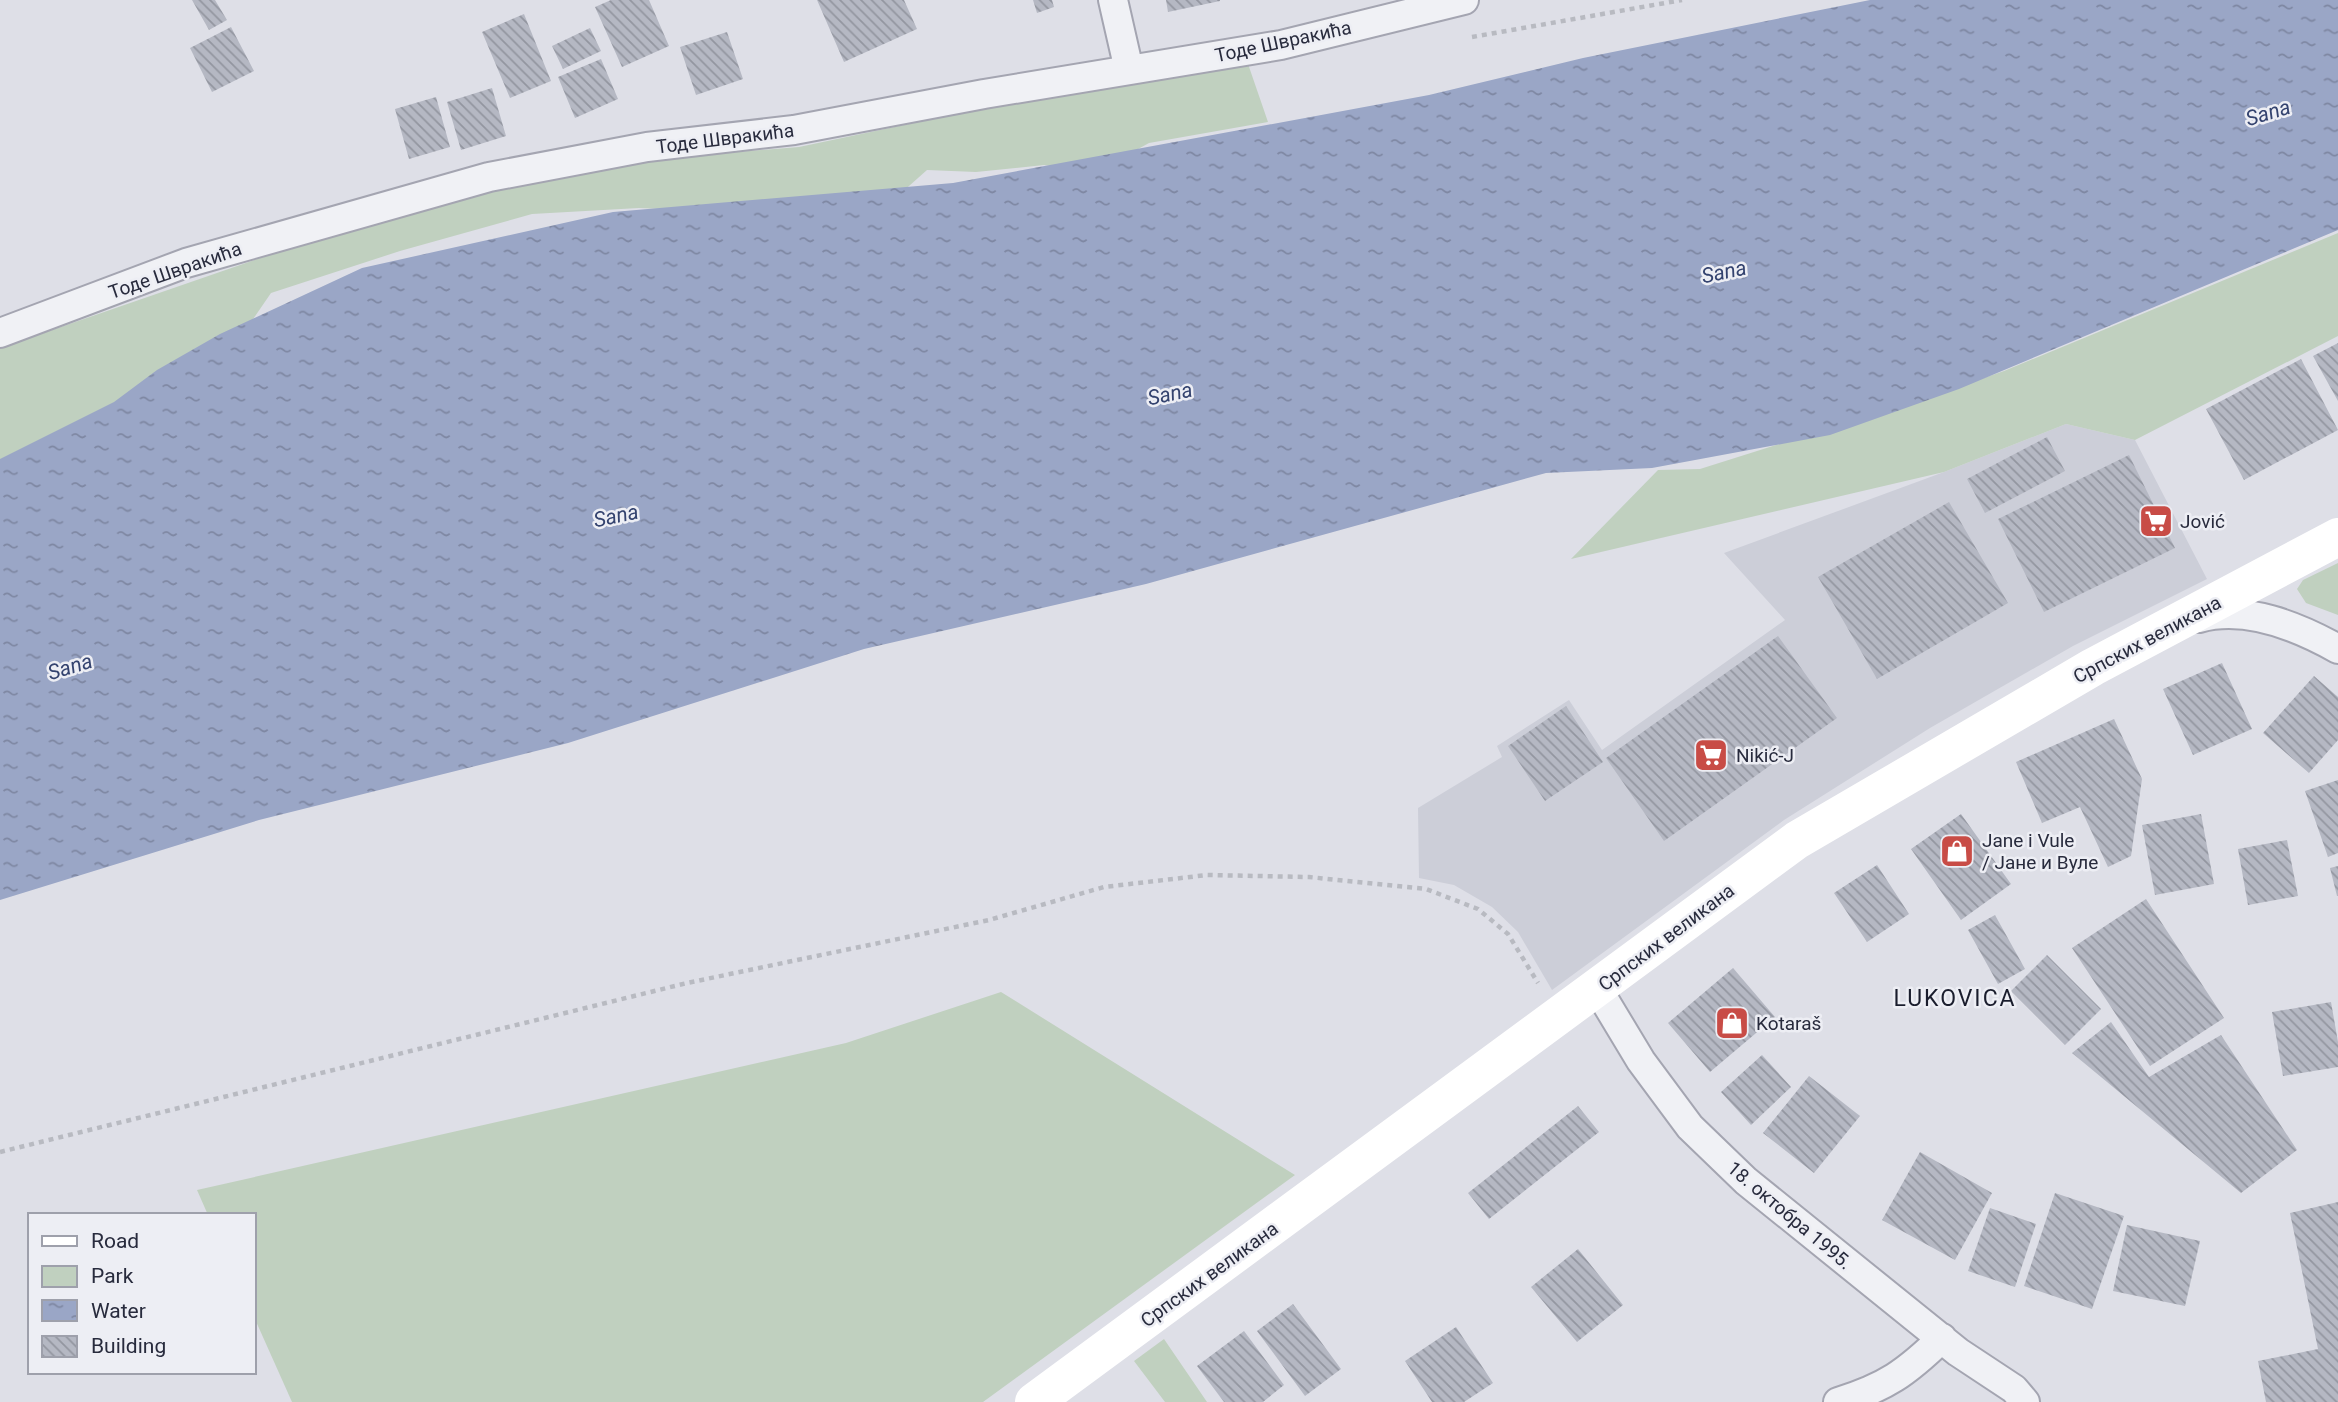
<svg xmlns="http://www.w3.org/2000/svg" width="2338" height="1402" viewBox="0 0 2338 1402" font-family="Roboto,sans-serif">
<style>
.built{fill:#ccced8}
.green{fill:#c0d0bf}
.water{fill:url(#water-ripples)}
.building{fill:url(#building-back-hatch)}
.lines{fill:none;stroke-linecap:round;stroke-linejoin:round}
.minor-casing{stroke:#a4a5b1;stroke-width:32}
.path{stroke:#b8bac1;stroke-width:4.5;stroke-dasharray:5 5;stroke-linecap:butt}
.minor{stroke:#f0f1f5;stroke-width:28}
.secondary{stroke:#fff;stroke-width:38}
.labels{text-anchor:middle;stroke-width:5;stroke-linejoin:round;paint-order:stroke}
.street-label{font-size:19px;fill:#282b3d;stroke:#edeef4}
.poi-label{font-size:19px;fill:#282b3d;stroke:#edeef4;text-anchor:start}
.water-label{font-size:21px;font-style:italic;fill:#34436f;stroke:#edeef4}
.quarter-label{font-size:23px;letter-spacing:2px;fill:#1a1d2d;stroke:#edeef4}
</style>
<defs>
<pattern id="water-ripples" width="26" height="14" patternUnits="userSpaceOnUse" patternTransform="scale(1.75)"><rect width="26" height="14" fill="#9aa6c6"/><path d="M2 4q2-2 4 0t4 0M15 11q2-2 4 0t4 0" fill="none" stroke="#7e87a2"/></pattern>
<pattern id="building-back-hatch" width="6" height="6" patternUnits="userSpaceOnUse" patternTransform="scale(1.75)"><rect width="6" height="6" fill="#b5b8c3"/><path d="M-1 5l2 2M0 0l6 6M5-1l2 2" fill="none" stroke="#9396a0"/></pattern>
</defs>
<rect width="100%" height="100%" fill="#dedfe7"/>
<!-- built -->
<path class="built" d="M 2066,424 L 2135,440 L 2207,579 L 2073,646 L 1930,728 L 1784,820 L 1552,990 L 1518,932 L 1492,907 L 1454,885 L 1419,878 L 1418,808 L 1502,757 L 1497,746 L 1569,700 L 1602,750 L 1785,620 L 1724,553 L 1944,472 Z"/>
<!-- green -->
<path class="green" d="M 1247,61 L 1268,122 L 1149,143 L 1109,165 L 1083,171 L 1044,165 L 976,172 L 927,170 L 873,218 L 639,208 L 532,214 L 400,251 L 271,293 L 227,357 L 0,467 L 0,348 L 286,249 L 421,206 L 562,172 L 688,156 L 799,147 L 980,109 Z
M 2338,233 L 2338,336 L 2135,440 L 2066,424 L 1944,472 L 1571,559 L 1658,470 L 1700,469 L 1931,396 L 2004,371 Z
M 2338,563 L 2338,615 L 2306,603 L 2297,589 L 2303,580 Z
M 1001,992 L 1295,1175 L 983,1402 L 292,1402 L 254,1317 L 254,1215 L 208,1215 L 197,1190 L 846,1043 Z
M 1164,1339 L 1207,1402 L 1165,1402 L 1134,1361 Z"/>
<!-- water -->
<path class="water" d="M 1870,0 L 2338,0 L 2338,230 L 1959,389 L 1830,435 L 1652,468 L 1546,473 L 1146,584 L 864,649 L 568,743 L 259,820 L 0,900 L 0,459 L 114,402 L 157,370 L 220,334 L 362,268 L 613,212 L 953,183 L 1429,95 L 1583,58 Z"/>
<!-- building -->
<path class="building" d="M 192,0 L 215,0 L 227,20 L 209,30 Z
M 611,0 L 649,0 L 669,46 L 622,67 L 595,7 Z
M 817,0 L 904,0 L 917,29 L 844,62 Z
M 1033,0 L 1052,0 L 1054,7 L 1037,13 Z
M 1166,0 L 1220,0 L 1220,1 L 1168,12 Z
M 524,14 L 551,81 L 510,98 L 482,32 Z
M 231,27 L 254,71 L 212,92 L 190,48 Z
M 590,28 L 601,51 L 563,69 L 552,46 Z
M 727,32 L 743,79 L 696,95 L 680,47 Z
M 601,59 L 618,99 L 575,118 L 558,77 Z
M 492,88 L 506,136 L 461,150 L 447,102 Z
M 436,97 L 450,147 L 409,159 L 395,109 Z
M 2338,343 L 2338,401 L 2313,356 Z
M 2301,359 L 2338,430 L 2244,480 L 2206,409 Z
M 2047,437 L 2065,471 L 1985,513 L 1967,479 Z
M 2129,455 L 2175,548 L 2044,612 L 1998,519 Z
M 1949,502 L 2008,603 L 1877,679 L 1818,577 Z
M 1778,636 L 1837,718 L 1664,841 L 1606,758 Z
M 2222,663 L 2252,729 L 2193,755 L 2163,689 Z
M 2314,676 L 2338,697 L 2338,740 L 2309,773 L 2263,733 Z
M 1566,706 L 1603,762 L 1545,801 L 1508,746 Z
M 2114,719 L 2142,779 L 2131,856 L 2108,867 L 2080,807 L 2042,823 L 2016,762 Z
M 2338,780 L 2338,853 L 2328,857 L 2305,791 Z
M 1961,814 L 2011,884 L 1961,920 L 1911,849 Z
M 2201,814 L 2214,884 L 2155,895 L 2142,825 Z
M 2287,840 L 2298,896 L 2248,905 L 2238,849 Z
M 1877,865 L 1909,914 L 1867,942 L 1834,893 Z
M 2338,866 L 2338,896 L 2337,896 L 2330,868 Z
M 2146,899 L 2224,1018 L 2150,1066 L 2072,948 Z
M 1995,915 L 2025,969 L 1998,984 L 1968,930 Z
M 2047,955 L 2101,1009 L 2065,1045 L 2011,991 Z
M 1733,968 L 1775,1017 L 1710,1072 L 1668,1023 Z
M 2331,1002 L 2338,1042 L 2338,1067 L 2283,1076 L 2272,1012 Z
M 2111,1022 L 2149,1077 L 2221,1035 L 2297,1150 L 2241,1193 L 2072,1053 Z
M 1762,1055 L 1791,1087 L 1751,1125 L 1721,1092 Z
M 1809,1076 L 1860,1116 L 1814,1173 L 1763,1133 Z
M 1578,1106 L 1599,1132 L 1489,1219 L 1468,1193 Z
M 1920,1152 L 1992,1193 L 1955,1260 L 1882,1220 Z
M 2055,1193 L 2124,1216 L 2092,1309 L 2024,1286 Z
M 2338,1202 L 2338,1402 L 2266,1402 L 2258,1361 L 2318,1349 L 2290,1213 Z
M 1990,1208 L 2036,1224 L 2015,1287 L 1968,1271 Z
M 2127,1225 L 2200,1241 L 2185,1306 L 2113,1291 Z
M 1578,1249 L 1623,1305 L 1577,1342 L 1531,1287 Z
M 1293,1304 L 1341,1369 L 1305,1396 L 1257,1331 Z
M 1456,1327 L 1493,1383 L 1464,1402 L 1432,1402 L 1405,1361 Z
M 1244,1331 L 1284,1385 L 1263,1402 L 1224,1402 L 1197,1366 Z"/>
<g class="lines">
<!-- minor casing -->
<g class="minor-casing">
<path id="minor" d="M 1113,0 L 1129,70
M 0,333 L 186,263 L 489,177 L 647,147 L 794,130 L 984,94 L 1281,45 L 1464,0
M 2199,618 C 2246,605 2297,626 2338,649
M 1597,988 L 1641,1061 L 1690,1127 L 1746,1181 L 1958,1352 L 2014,1389 L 2025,1402
M 1838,1402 C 1886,1387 1906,1373 1942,1338"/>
</g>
<!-- path -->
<path class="path" d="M 1472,37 L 1682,0
M 0,1152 L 687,983 L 989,920 L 1104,887 L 1207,875 L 1309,877 L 1426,889 L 1478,909 L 1508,934 L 1538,983"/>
<!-- minor -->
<use href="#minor" class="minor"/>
<!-- secondary -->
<path class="secondary" d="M 1034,1402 L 1797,840 L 2093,667 L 2338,537"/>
</g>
<!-- icons -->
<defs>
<g id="supermarket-square" transform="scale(1.75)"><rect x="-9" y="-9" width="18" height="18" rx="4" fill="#c84c46" stroke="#edeef4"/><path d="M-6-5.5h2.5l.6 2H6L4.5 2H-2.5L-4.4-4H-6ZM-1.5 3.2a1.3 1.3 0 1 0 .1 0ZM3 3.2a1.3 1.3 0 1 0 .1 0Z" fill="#fff"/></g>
<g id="shop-square" transform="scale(1.75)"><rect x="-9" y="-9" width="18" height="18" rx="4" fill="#c84c46" stroke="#edeef4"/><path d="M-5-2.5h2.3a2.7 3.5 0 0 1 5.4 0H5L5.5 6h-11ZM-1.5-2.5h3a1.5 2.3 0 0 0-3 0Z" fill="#fff"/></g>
</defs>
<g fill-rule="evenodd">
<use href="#supermarket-square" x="2156" y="521"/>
<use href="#supermarket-square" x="1711" y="755"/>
<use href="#shop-square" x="1957" y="851"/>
<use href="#shop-square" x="1732" y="1023"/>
</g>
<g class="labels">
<!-- street labels -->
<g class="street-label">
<text transform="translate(1283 41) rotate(-12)" y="7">Тоде Швракића</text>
<text transform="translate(725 138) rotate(-7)" y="7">Тоде Швракића</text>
<text transform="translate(175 270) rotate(-19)" y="7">Тоде Швракића</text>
<text transform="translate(2147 639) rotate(-28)" y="7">Српских великана</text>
<text transform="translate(1666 937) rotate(-37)" y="7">Српских великана</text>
<text transform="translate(1790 1215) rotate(40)" y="7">18. октобра 1995.</text>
<text transform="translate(1209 1274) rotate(-36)" y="7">Српских великана</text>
</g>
<!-- poi labels -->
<g class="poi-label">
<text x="2180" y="528">Jović</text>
<text x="1736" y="762">Nikić-J</text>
<text x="1982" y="847">Jane i Vule<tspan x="1982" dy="22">/ Јане и Вуле</tspan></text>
<text x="1756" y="1030">Kotaraš</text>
</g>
<!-- water labels -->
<g class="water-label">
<text transform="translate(2268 113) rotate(-17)" y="7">Sana</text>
<text transform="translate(1724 272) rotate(-12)" y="7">Sana</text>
<text transform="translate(1170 394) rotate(-12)" y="7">Sana</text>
<text transform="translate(616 516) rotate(-12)" y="7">Sana</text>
<text transform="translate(70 667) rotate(-17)" y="7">Sana</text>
</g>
<!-- quarter labels -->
<g class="quarter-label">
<text x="1955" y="1006">LUKOVICA</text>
</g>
</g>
<!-- legend -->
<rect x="28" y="1213" width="228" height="161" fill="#edeef4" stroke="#9ea0ab" stroke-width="2"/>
<rect x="42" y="1236" width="35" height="10" fill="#ffffff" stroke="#9ea0ab" stroke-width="2"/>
<text x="91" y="1248" font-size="21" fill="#282b3d">Road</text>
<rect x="42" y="1266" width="35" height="21" fill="#c0d0bf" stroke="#9ea0ab" stroke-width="2"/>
<text x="91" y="1283" font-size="21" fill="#282b3d">Park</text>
<rect x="42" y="1300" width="35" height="21" fill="url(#water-ripples)" stroke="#9ea0ab" stroke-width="2"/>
<text x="91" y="1318" font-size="21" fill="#282b3d">Water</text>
<rect x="42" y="1336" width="35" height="21" fill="url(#building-back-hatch)" stroke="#9ea0ab" stroke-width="2"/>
<text x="91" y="1353" font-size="21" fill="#282b3d">Building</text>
</svg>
